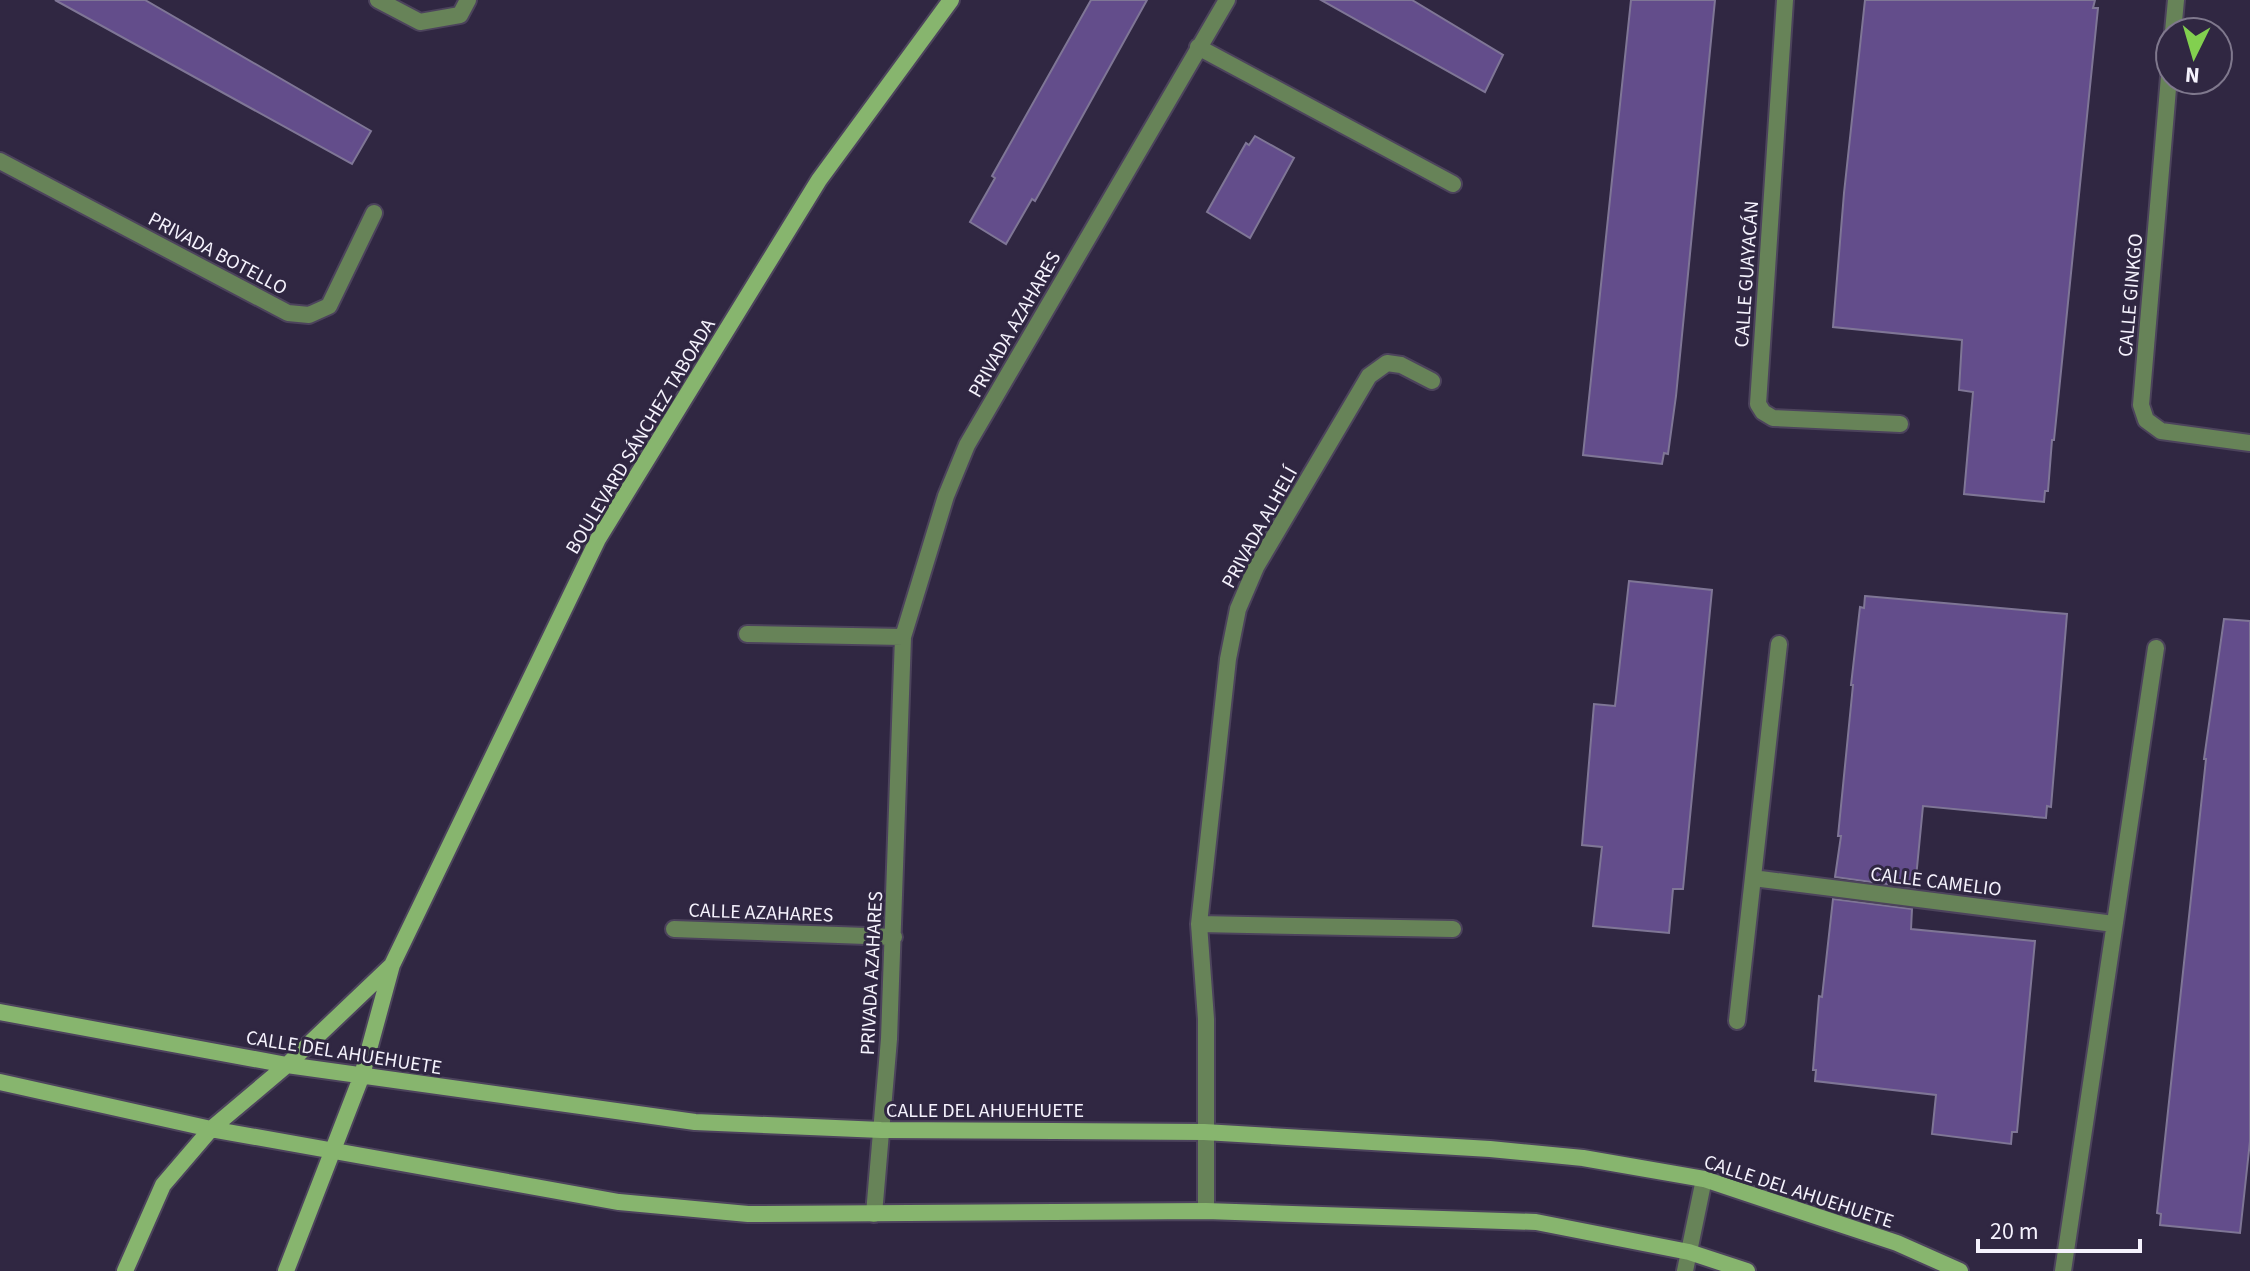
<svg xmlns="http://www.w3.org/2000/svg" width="2250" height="1271" viewBox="0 0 2250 1271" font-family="'Source Sans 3',sans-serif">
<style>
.building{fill:#634d8b;stroke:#7f7696;stroke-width:2}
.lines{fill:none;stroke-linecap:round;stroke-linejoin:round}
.street-casing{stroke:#4c435c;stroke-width:20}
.secondary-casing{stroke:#4c435c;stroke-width:20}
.street{stroke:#678358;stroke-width:16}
.secondary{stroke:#87b56e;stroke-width:16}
.labels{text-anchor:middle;stroke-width:6;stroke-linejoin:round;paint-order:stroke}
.street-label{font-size:20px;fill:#f5f2fd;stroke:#302742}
</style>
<rect width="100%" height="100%" fill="#302742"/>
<!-- building -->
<path class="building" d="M 55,0 L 145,0 L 371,131 L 352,164 Z
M 1091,0 L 1147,0 L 1048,178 L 1035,201 L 1032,199 L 1006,244 L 970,222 L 995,178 L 992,176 Z
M 1321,0 L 1412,0 L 1503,55 L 1485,92 Z
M 1631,0 L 1715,0 L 1676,396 L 1668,454 L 1664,453 L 1662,464 L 1583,455 Z
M 1865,0 L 2095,0 L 2093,8 L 2098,8 L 2054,440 L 2052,440 L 2048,491 L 2045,491 L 2044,502 L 1964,494 L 1973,392 L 1959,390 L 1962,340 L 1833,327 L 1844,193 Z
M 1255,136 L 1294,158 L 1250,238 L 1207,212 L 1246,143 L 1249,145 Z
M 1629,581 L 1712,590 L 1683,889 L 1673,889 L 1669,933 L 1593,926 L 1602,847 L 1582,845 L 1594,704 L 1615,706 Z
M 1865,596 L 2067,614 L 2051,807 L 2047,806 L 2046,818 L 1923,806 L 1915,888 L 1835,877 L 1841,836 L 1838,836 L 1853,685 L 1851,685 L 1860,607 L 1864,608 Z
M 2224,619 L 2250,621 L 2250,1141 L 2240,1233 L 2160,1225 L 2161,1214 L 2157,1213 L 2206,759 L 2204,759 Z
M 1833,899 L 1912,909 L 1911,929 L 2035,941 L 2017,1132 L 2012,1132 L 2011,1144 L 1932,1134 L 1936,1095 L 1815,1081 L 1816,1070 L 1813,1070 L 1819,996 L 1822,997 Z"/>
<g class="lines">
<!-- street casing -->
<g class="street-casing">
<path id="street" d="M 378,0 L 420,22 L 460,15 L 468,0
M 1785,0 L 1758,404 L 1763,412 L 1773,418 L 1900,424
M 2173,32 L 2176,0
M 1198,47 L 1453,184
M 2170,65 L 2141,405 L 2146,420 L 2161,431 L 2250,443
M 0,161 L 288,313 L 309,315 L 329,306 L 374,213
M 747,634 L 903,637
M 1753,878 L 2114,924
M 1199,924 L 1453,929
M 674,929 L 894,937
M 1737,1021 L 1779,644
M 1206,1211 L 1206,1019 L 1199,924 L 1228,659 L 1238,609 L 1256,567 L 1369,376 L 1387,363 L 1401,365 L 1432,381
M 874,1214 L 889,1039 L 903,637 L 946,496 L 967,445 L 1227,0
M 1685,1271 L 1704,1179
M 2063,1271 L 2156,648"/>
</g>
<!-- secondary casing -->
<g class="secondary-casing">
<path id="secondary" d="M 0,1012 L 287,1065 L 695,1122 L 881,1130 L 1204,1132 L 1490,1149 L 1583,1158 L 1704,1179 L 1897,1243 L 1960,1271
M 0,1082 L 211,1129 L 619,1202 L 748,1214 L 1206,1211 L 1536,1222 L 1689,1252 L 1747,1271
M 125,1271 L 163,1185 L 211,1129 L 287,1065 L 391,966
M 286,1271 L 362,1075 L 392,965 L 598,539 L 819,180 L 951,0"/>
</g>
<!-- street -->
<use href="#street" class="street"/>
<!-- secondary -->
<use href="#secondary" class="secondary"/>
</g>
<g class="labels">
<!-- street labels -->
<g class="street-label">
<text transform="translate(218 253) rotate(28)" y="7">PRIVADA BOTELLO</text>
<text transform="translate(1746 274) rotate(-86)" y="7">CALLE GUAYACÁN</text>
<text transform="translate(2130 295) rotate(-85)" y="7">CALLE GINKGO</text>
<text transform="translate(1014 324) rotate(-60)" y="7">PRIVADA AZAHARES</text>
<text transform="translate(640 436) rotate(-59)" y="7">BOULEVARD SÁNCHEZ TABOADA</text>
<text transform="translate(1259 527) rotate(-61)" y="7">PRIVADA ALHELÍ</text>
<text transform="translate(1936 881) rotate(7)" y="7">CALLE CAMELIO</text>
<text transform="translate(761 912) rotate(2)" y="7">CALLE AZAHARES</text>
<text transform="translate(871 973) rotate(-87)" y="7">PRIVADA AZAHARES</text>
<text transform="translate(344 1052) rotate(9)" y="7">CALLE DEL AHUEHUETE</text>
<text x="985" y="1117">CALLE DEL AHUEHUETE</text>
<text transform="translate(1799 1191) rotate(18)" y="7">CALLE DEL AHUEHUETE</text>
</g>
</g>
<!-- north arrow -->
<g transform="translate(2194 56) rotate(185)"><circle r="38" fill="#302742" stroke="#7f788d" stroke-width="2"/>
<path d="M0-6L14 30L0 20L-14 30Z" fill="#82d04f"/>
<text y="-12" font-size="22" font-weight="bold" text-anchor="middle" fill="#f5f2fd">N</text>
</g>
<!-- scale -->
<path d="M1978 1239v12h162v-12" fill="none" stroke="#f5f2fd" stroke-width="4"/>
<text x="1990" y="1239" font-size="24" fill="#f5f2fd" stroke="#302742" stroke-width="6" paint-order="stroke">20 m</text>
</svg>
